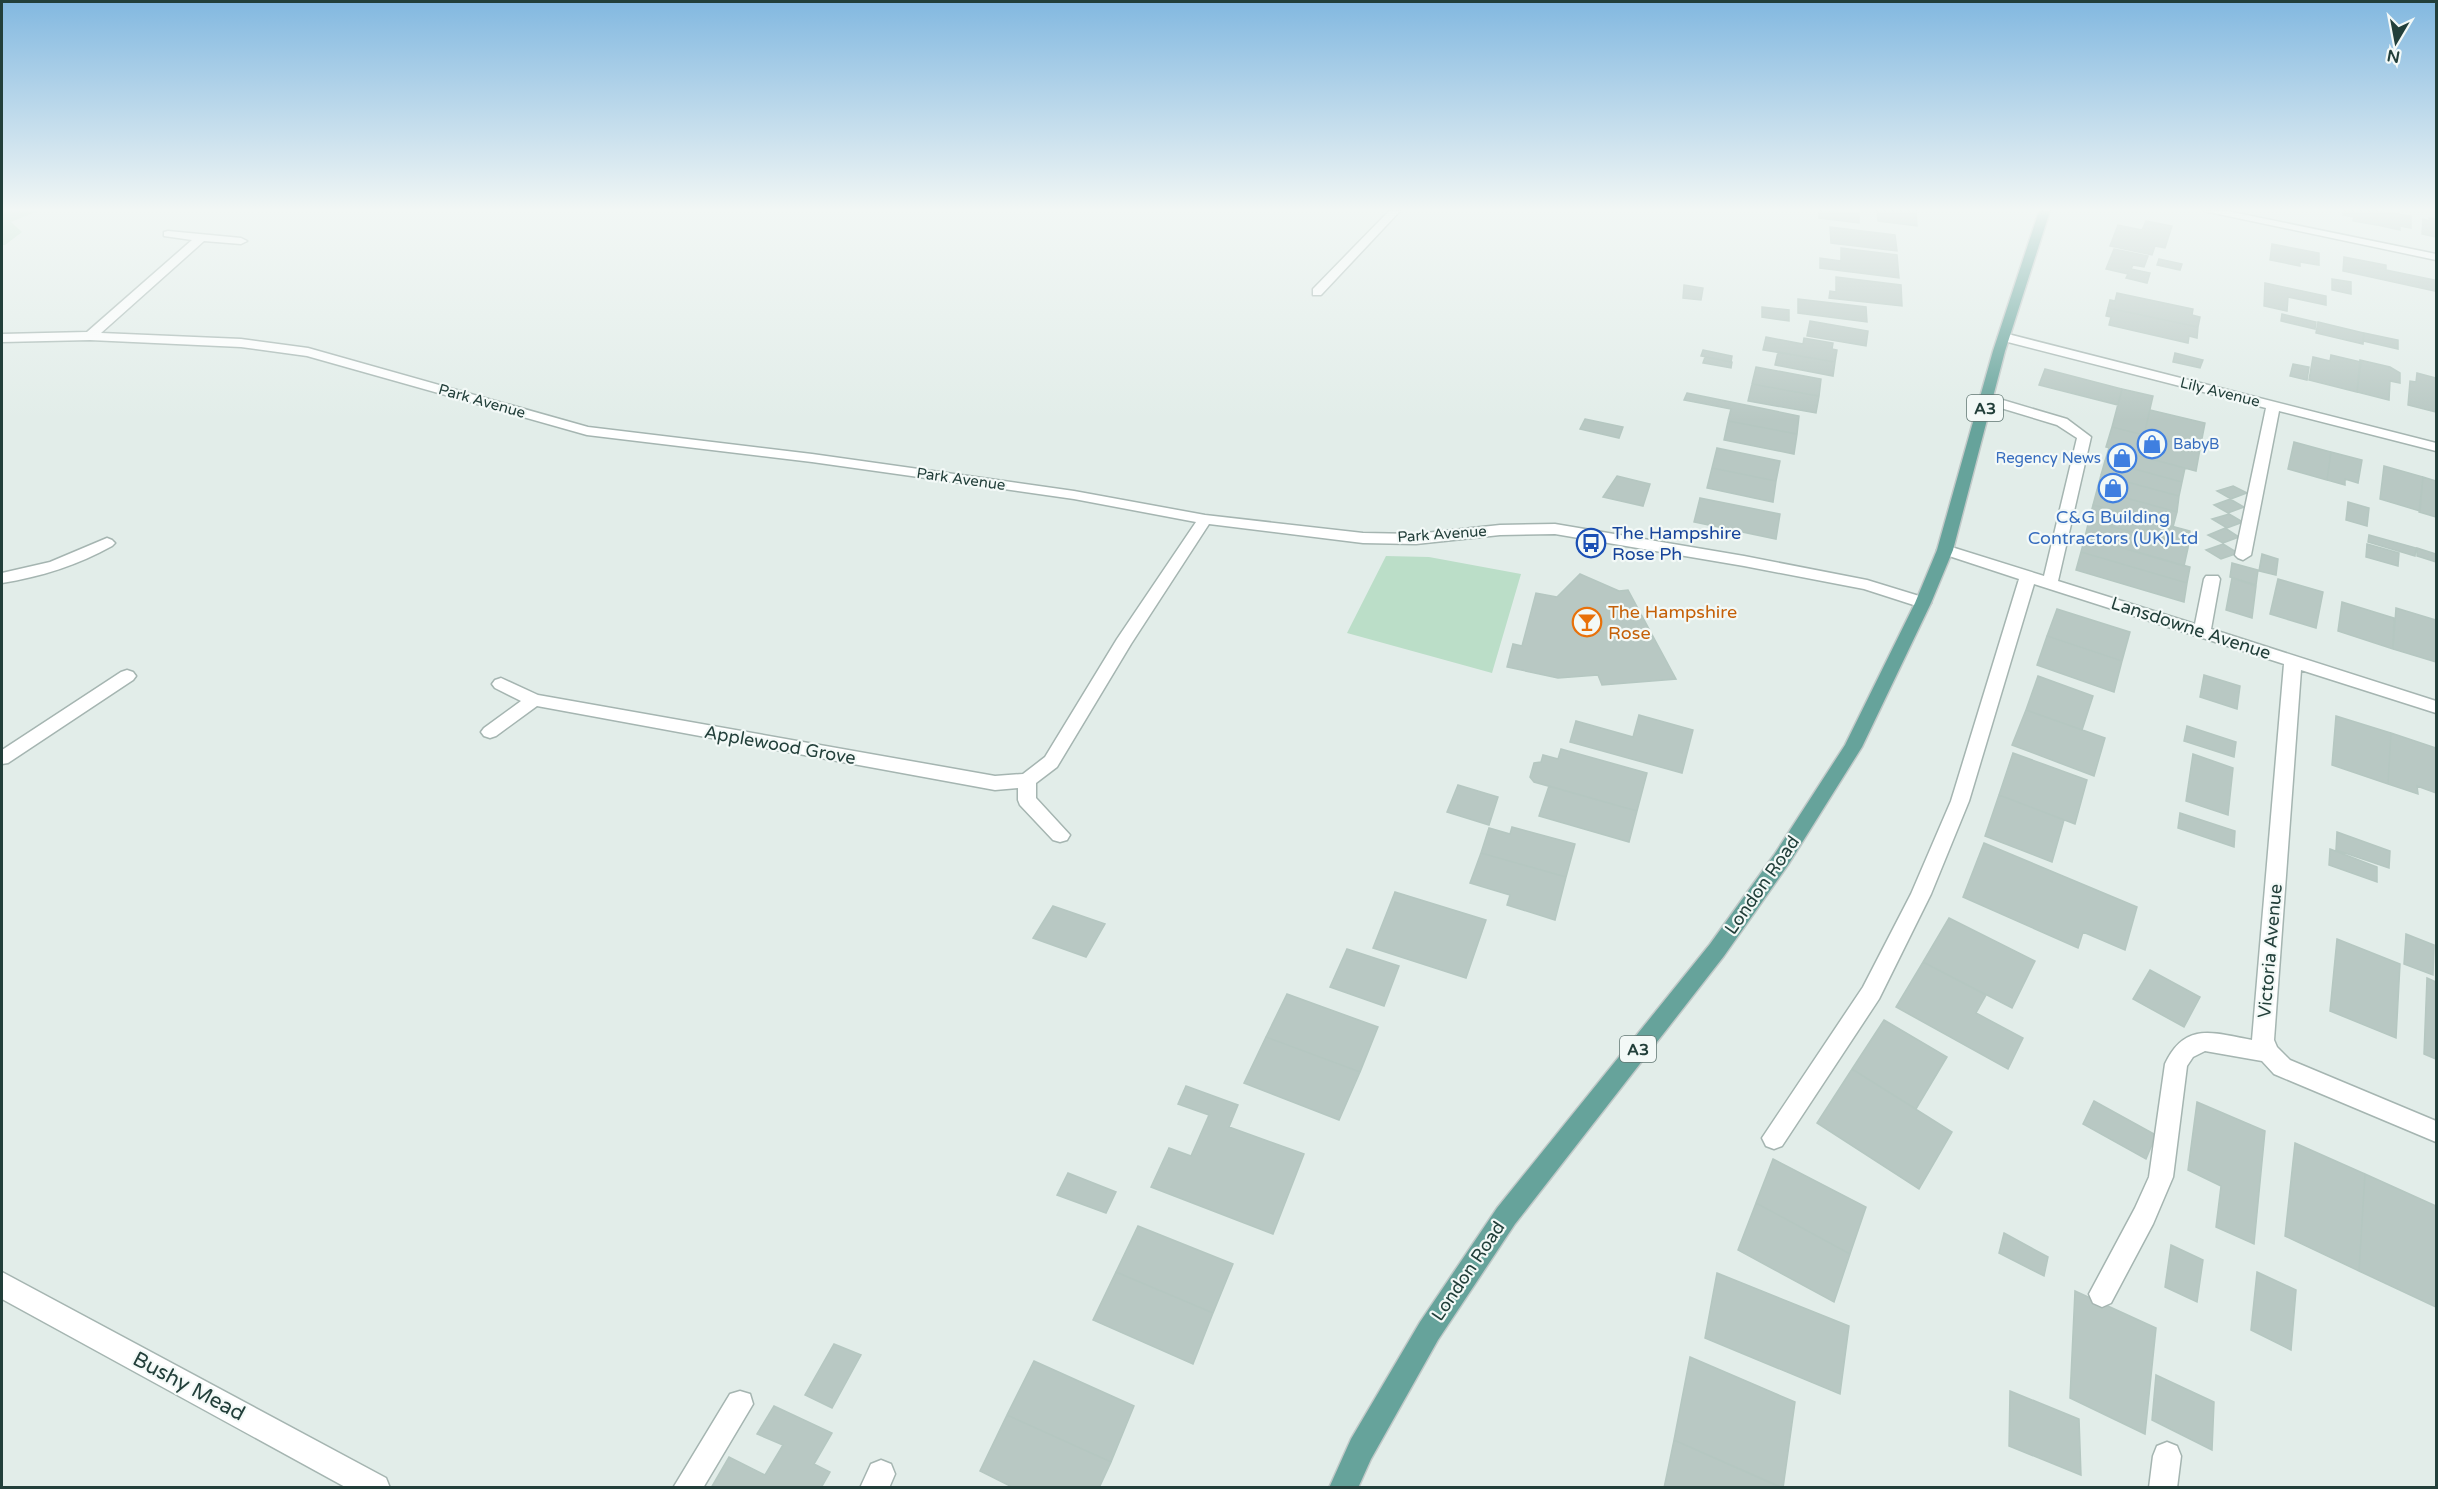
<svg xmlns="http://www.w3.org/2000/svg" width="2438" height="1489" viewBox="0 0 2438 1489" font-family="'Varela Round',sans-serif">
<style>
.green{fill:#bbdec8}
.building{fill:#b8c8c3;stroke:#b5c7c1;stroke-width:1.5}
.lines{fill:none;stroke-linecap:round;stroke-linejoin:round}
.minor-casing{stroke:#a5b5b1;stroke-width:3}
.major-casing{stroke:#c1c9c8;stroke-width:3}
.minor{fill:#fff;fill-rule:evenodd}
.major{fill:#66a39b;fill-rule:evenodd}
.labels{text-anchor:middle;stroke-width:4.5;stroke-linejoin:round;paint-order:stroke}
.far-street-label{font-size:15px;fill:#223f3a;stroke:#f3f9f7}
.far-shop-label{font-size:15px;fill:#366cbe;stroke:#f3f9f7;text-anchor:start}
.shield{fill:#f3f9f7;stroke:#617773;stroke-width:1.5}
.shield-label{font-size:16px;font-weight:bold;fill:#223f3a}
.shop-label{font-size:18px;fill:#366cbe;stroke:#f3f9f7}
.transit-label{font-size:18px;fill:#164399;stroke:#f3f9f7;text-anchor:start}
.food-label{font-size:18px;fill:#c56008;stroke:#f3f9f7;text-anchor:start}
.street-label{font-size:18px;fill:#223f3a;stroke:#f3f9f7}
.near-street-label{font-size:21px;fill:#223f3a;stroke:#f3f9f7}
</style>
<rect width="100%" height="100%" fill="#e2ede9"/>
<!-- green -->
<path class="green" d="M 2,211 L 38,211 L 11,222 L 22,232 L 5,245 L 2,245 Z
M 1386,556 L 1429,557 L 1521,574 L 1492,673 L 1347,633 Z"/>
<!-- building -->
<path class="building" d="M 1819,211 L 1859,213 L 1859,223 L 1819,218 Z
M 1877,211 L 1916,211 L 1917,226 L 1878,221 Z
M 2343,211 L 2377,211 L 2377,225 L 2353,221 L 2354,217 L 2343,215 Z
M 2377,211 L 2411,216 L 2411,228 L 2400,226 L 2400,230 L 2377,225 Z
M 2429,218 L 2436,219 L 2436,237 L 2422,234 L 2423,219 L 2430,221 Z
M 2146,221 L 2172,226 L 2165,248 L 2155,246 L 2152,255 L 2110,246 L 2118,225 L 2142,230 Z
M 1830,227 L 1895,235 L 1897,251 L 1831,243 Z
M 2272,244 L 2319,253 L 2319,265 L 2300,262 L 2300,266 L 2270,260 Z
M 1841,248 L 1897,255 L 1899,278 L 1820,268 L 1820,258 L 1841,261 Z
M 2114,249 L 2148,256 L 2144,267 L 2133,265 L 2131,269 L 2150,273 L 2147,283 L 2126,278 L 2128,274 L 2106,269 Z
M 2344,257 L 2386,265 L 2386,270 L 2435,280 L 2435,291 L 2343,271 Z
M 2159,259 L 2182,264 L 2180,270 L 2157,265 Z
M 1836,277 L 1901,285 L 1902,306 L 1829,298 L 1830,291 L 1836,292 Z
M 2332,279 L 2351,282 L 2351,294 L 2332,290 Z
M 2265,283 L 2326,296 L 2326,305 L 2288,297 L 2287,311 L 2264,306 Z
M 1684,285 L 1703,288 L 1701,300 L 1683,298 Z
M 2117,293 L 2193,309 L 2192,315 L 2200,317 L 2198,327 L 2108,308 L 2110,300 L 2115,301 Z
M 1798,299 L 1866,307 L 1867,322 L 1798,313 Z
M 1762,307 L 1789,310 L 1789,321 L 1762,317 Z
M 2108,308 L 2198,327 L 2197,338 L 2189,336 L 2188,343 L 2109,325 L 2111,317 L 2106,316 Z
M 2282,314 L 2316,322 L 2315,329 L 2281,321 Z
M 1810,321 L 1868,331 L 1866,346 L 1807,336 Z
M 2318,322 L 2364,333 L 2363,344 L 2316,333 Z
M 2364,333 L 2398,340 L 2398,349 L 2363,341 Z
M 1766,337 L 1803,344 L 1804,338 L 1833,343 L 1832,349 L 1837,350 L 1835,362 L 1763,350 Z
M 1703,350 L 1732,356 L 1731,362 L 1701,356 Z
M 1778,352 L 1835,362 L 1833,376 L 1775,365 Z
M 2175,353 L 2203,360 L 2200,368 L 2173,362 Z
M 2331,355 L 2361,362 L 2357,392 L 2309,380 L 2313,357 L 2330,361 Z
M 1705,357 L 1732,362 L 1731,368 L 1703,363 Z
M 2360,360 L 2390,367 L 2400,373 L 2400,383 L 2390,381 L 2389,400 L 2357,392 Z
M 2293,364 L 2309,367 L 2307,380 L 2290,376 Z
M 1756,367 L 1821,379 L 1819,396 L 1752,384 Z
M 2045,369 L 2122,389 L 2118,405 L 2039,385 Z
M 2417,373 L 2436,378 L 2436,412 L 2408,405 L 2410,381 L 2416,382 Z
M 1752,384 L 1819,396 L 1816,413 L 1748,401 Z
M 2122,389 L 2153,396 L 2144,435 L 2112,427 Z
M 1687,393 L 1799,416 L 1797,434 L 1728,421 L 1731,409 L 1684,400 Z
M 2150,410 L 2205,423 L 2200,449 L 2144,435 Z
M 1585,419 L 1623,427 L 1619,438 L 1580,429 Z
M 1728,421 L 1797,434 L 1794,454 L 1724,440 Z
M 2112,427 L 2200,449 L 2196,471 L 2106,447 Z
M 2294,442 L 2331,452 L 2327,480 L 2288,469 Z
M 1717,448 L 1780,461 L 1776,481 L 1712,468 Z
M 2109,448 L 2185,468 L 2182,482 L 2105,461 Z
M 2331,452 L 2362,460 L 2358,483 L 2345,479 L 2345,485 L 2327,480 Z
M 2105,461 L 2182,482 L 2179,496 L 2101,475 Z
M 2384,466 L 2423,477 L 2420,511 L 2380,499 Z
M 1712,468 L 1776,481 L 1773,502 L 1707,488 Z
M 2101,475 L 2179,496 L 2177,512 L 2097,490 Z
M 1617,476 L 1650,484 L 1643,506 L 1603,497 Z
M 2423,477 L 2436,481 L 2436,517 L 2419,512 Z
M 2233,486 L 2247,493 L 2231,499 L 2217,491 Z
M 2097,490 L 2177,512 L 2173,527 L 2093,505 Z
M 1700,498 L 1780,514 L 1776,539 L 1694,522 Z
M 2230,499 L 2244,507 L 2228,513 L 2214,505 Z
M 2348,502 L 2369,508 L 2367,526 L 2346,520 Z
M 2093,505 L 2190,531 L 2188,548 L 2089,520 Z
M 2229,514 L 2243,522 L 2227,528 L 2212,519 Z
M 2089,520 L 2188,548 L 2184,566 L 2085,537 Z
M 2225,528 L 2239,537 L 2223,543 L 2208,535 Z
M 2369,535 L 2416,548 L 2415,556 L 2368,542 Z
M 2085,537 L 2190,567 L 2187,583 L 2081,552 Z
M 2223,544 L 2238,553 L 2221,559 L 2206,550 Z
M 2367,544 L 2399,553 L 2398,566 L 2366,557 Z
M 2417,548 L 2436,554 L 2436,562 L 2417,556 Z
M 2081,552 L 2187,583 L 2184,602 L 2076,570 Z
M 2262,554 L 2278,559 L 2276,575 L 2259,571 Z
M 2232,563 L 2258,570 L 2256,585 L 2230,577 Z
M 1580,574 L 1619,591 L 1628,590 L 1676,679 L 1602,685 L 1598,675 L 1558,678 L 1507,667 L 1513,644 L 1522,646 L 1536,593 L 1557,597 Z
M 2232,578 L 2256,586 L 2252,618 L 2226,610 Z
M 2278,579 L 2323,592 L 2316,628 L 2270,614 Z
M 2342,602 L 2394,618 L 2393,649 L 2338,631 Z
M 2396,608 L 2436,620 L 2436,662 L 2393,649 Z
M 2057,609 L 2130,632 L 2122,661 L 2047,636 Z
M 2047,636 L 2122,661 L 2114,692 L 2037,665 Z
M 2204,675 L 2240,686 L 2237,709 L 2200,697 Z
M 2038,676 L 2093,696 L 2082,730 L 2026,710 Z
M 2026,710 L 2105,738 L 2094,776 L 2012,745 Z
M 1639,715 L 1693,730 L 1682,773 L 1570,742 L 1576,721 L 1633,737 Z
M 2336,716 L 2391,733 L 2388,784 L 2332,765 Z
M 2187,726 L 2236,742 L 2234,757 L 2184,741 Z
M 2391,733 L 2436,748 L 2436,793 L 2417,786 L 2418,794 L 2388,784 Z
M 1561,749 L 1647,773 L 1637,811 L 1534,782 L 1530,777 L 1534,763 L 1541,762 L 1543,755 L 1558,759 Z
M 2013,753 L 2087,780 L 2075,824 L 1999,795 Z
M 2193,754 L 2233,768 L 2228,815 L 2186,801 Z
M 1458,785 L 1498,797 L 1489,825 L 1447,812 Z
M 1549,786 L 1637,811 L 1629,842 L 1539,816 Z
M 1999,795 L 2064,820 L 2052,862 L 1985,836 Z
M 2180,813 L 2235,831 L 2234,847 L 2178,828 Z
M 1512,827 L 1575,844 L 1566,877 L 1481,853 L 1489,828 L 1510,834 Z
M 2337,832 L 2390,851 L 2389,868 L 2336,850 Z
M 1984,843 L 2137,907 L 2125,950 L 2083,932 L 2078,948 L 1963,897 Z
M 2330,849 L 2377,867 L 2377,882 L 2329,865 Z
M 1481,853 L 1566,877 L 1555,920 L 1507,905 L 1510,895 L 1470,883 Z
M 1395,892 L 1486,920 L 1466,978 L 1373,948 Z
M 1053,906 L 1105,924 L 1086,957 L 1033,938 Z
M 1949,918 L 2035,961 L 2012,1008 L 1923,962 Z
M 2406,934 L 2434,945 L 2433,975 L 2404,964 Z
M 2337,939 L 2400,964 L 2396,1038 L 2330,1011 Z
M 1347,949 L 1399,966 L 1384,1006 L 1330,987 Z
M 1923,962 L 1986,995 L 1976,1013 L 2023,1038 L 2008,1069 L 1896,1007 Z
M 2150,970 L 2200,997 L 2184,1027 L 2133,999 Z
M 2427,978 L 2436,982 L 2436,1059 L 2424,1054 Z
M 1287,994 L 1378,1027 L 1360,1072 L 1266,1037 Z
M 1884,1020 L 1947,1057 L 1916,1109 L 1852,1069 Z
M 1266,1037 L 1360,1072 L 1339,1120 L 1244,1083 Z
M 1852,1069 L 1952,1132 L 1919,1189 L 1817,1123 Z
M 1186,1086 L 1238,1105 L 1229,1127 L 1304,1154 L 1273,1234 L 1151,1187 L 1169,1148 L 1191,1156 L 1209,1115 L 1178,1104 Z
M 2094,1101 L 2156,1135 L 2146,1159 L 2083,1124 Z
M 2197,1102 L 2265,1131 L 2254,1244 L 2216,1227 L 2221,1186 L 2188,1170 Z
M 2295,1143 L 2365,1174 L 2359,1271 L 2285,1236 Z
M 1773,1159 L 1866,1207 L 1850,1254 L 1756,1203 Z
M 1068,1173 L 1116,1192 L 1106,1213 L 1057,1195 Z
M 2365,1174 L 2436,1206 L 2436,1307 L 2359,1271 Z
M 1756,1203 L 1850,1254 L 1834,1302 L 1738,1250 Z
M 1138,1226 L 1233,1264 L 1213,1313 L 1116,1272 Z
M 2004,1233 L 2048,1257 L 2044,1276 L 1999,1253 Z
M 2171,1245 L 2203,1260 L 2197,1302 L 2165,1287 Z
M 1116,1272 L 1213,1313 L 1193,1364 L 1093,1320 Z
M 2257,1272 L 2296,1290 L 2291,1350 L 2251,1330 Z
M 1717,1273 L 1849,1326 L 1840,1394 L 1705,1338 Z
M 2075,1291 L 2156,1328 L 2145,1434 L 2070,1398 Z
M 834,1344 L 861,1355 L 832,1408 L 805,1395 Z
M 1690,1357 L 1795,1402 L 1783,1488 L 1674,1440 Z
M 1034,1361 L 1134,1406 L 1111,1462 L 1007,1415 Z
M 2156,1375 L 2214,1402 L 2212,1450 L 2152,1420 Z
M 2010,1391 L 2079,1419 L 2081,1475 L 2009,1446 Z
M 774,1406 L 832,1433 L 814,1464 L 830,1472 L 821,1488 L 711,1488 L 729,1457 L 765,1475 L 783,1445 L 757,1434 Z
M 1007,1415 L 1111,1462 L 1099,1488 L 1014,1488 L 980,1471 Z
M 1674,1440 L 1782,1488 L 1664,1488 Z"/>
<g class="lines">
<!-- minor casing -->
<g class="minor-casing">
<path id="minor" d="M 1389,211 L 1400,211 L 1321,295 L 1313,295 L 1313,289 Z
M 2204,211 L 2227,211 L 2436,254 L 2436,260 Z
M 168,231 L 241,238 L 247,241 L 241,244 L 204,241 L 101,333 L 241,339 L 308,348 L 588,427 L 812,454 L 1074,491 L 1205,515 L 1363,533 L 1416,534 L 1500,525 L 1555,524 L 1744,556 L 1867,580 L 1929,599 L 1931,603 L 1923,608 L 1864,589 L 1744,566 L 1555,534 L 1500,535 L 1416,544 L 1363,543 L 1209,524 L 1131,644 L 1057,767 L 1036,783 L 1036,798 L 1070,835 L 1067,840 L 1060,842 L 1053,840 L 1020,805 L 1018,800 L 1018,788 L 995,790 L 537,706 L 496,736 L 490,738 L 484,736 L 481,732 L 484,728 L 521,701 L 495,688 L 492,684 L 495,680 L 501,678 L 538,695 L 995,776 L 1023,774 L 1045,757 L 1117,639 L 1196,522 L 1074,499 L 812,462 L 587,435 L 307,356 L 241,347 L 90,340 L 2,342 L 2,334 L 87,332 L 192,240 L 164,236 L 164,232 Z
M 2004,333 L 2436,443 L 2436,451 L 2279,411 L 2251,555 L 2243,560 L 2238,558 L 2235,555 L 2266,408 L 2000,340 L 1998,337 Z
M 1986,395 L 2067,419 L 2091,437 L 2058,581 L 2195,624 L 2204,579 L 2206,576 L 2218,576 L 2220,579 L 2211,629 L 2436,701 L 2436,713 L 2301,670 L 2274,1040 L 2277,1047 L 2290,1060 L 2436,1121 L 2436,1142 L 2274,1074 L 2262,1061 L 2205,1051 L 2193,1057 L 2187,1066 L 2173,1177 L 2153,1224 L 2111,1303 L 2102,1307 L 2093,1303 L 2089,1294 L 2135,1208 L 2149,1177 L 2165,1064 C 2185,1021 2214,1033 2252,1040 L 2284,664 L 2034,584 L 1969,801 L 1931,894 L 1879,999 L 1782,1146 L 1774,1149 L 1766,1146 L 1762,1138 L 1863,987 L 1911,894 L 1951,801 L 2019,579 L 1940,553 L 1937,550 L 1945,545 L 2044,576 L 2077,438 L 2057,425 L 1981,402 L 1979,399 Z
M 107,538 L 112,540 L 115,543 L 112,546 C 78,565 40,577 2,583 L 2,573 L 50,562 Z
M 127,670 L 133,672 L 136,676 L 133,680 L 8,763 L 2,764 L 2,750 L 121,672 Z
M 2,1272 L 386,1478 L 390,1488 L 347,1488 L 2,1299 Z
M 740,1391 L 750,1394 L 753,1404 L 703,1488 L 673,1488 L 730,1394 Z
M 2167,1442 L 2177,1446 L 2181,1456 L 2177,1488 L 2149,1488 L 2153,1456 L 2157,1446 Z
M 881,1460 L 891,1464 L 895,1474 L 889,1488 L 860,1488 L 871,1464 Z"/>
</g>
<!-- major casing -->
<g class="major-casing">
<path id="major" d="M 2039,211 L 2050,211 L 2005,351 L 1953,550 L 1931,603 L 1862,747 L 1788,865 L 1724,956 L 1515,1224 L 1438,1340 L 1371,1459 L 1358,1488 L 1329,1488 L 1351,1439 L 1420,1322 L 1497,1208 L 1710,944 L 1774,855 L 1845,745 L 1915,603 L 1937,550 L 1993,351 Z"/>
</g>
<!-- minor -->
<use href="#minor" class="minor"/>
<!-- major -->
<use href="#major" class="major"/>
</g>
<!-- sky -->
<linearGradient id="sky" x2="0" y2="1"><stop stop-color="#82b8e0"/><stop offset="0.5" stop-color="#f2f7f5"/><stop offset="1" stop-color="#f2f7f5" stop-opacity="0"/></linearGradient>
<rect width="2438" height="420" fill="url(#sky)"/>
<!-- icons -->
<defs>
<g id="shop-ring" transform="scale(1.5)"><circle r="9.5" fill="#f3f9f7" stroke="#3f7fe0" stroke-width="1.5"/><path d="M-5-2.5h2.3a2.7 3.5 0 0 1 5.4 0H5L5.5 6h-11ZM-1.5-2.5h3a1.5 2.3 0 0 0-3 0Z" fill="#3f7fe0"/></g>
<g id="bus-ring" transform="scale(1.5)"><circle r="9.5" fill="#f3f9f7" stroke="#1a4fb4" stroke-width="1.5"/><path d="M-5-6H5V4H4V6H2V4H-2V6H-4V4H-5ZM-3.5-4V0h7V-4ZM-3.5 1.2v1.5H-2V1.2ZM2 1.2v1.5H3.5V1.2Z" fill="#1a4fb4"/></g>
<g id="bar-ring" transform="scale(1.5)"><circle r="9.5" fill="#f3f9f7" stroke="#e8710a" stroke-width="1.5"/><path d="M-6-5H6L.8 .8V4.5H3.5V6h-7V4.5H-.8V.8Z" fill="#e8710a"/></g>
</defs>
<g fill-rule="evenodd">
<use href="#shop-ring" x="2152" y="444"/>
<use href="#shop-ring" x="2122" y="458"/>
<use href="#shop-ring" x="2113" y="488"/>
<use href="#bus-ring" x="1591" y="543"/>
<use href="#bar-ring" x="1587" y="622"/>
</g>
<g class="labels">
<!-- far-street labels -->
<g class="far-street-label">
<text transform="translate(2220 392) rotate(14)" y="5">Lily Avenue</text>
<text transform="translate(482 401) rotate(16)" y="5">Park Avenue</text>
<text transform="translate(961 479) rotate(8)" y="5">Park Avenue</text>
<text transform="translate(1442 534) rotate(-4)" y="5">Park Avenue</text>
</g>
<!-- far-shop labels -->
<g class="far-shop-label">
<text x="2173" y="449">BabyB</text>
<text x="2101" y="463" text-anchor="end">Regency News</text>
</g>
<!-- shield labels -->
<g class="shield">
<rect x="1967" y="395" width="36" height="26" rx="4.5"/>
<rect x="1620" y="1036" width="36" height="26" rx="4.5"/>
</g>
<g class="shield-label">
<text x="1985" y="414">A3</text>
<text x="1638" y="1055">A3</text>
</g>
<!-- shop labels -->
<g class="shop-label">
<text x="2113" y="523">C&amp;G Building<tspan x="2113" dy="21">Contractors (UK)Ltd</tspan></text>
</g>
<!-- transit labels -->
<g class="transit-label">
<text x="1612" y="539">The Hampshire<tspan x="1612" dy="21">Rose Ph</tspan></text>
</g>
<!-- food labels -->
<g class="food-label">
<text x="1608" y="618">The Hampshire<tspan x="1608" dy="21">Rose</tspan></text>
</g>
<!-- street labels -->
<g class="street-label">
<text transform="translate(2191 628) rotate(18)" y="6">Lansdowne Avenue</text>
<text transform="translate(780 745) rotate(10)" y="6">Applewood Grove</text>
<text transform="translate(1762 885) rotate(-55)" y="6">London Road</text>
<text transform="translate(2270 951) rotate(-85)" y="6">Victoria Avenue</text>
<text transform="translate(1468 1271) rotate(-56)" y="6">London Road</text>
</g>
<!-- near-street labels -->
<g class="near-street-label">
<text transform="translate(189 1386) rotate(28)" y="7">Bushy Mead</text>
</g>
</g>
<!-- border -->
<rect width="2438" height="1489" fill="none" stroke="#223f3a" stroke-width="6"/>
<!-- north arrow -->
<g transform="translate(2396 42) rotate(190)" stroke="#f3f9f7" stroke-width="4.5" paint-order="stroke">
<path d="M0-4.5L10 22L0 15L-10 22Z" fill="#223f3a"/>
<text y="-9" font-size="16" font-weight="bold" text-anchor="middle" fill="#223f3a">N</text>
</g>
</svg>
